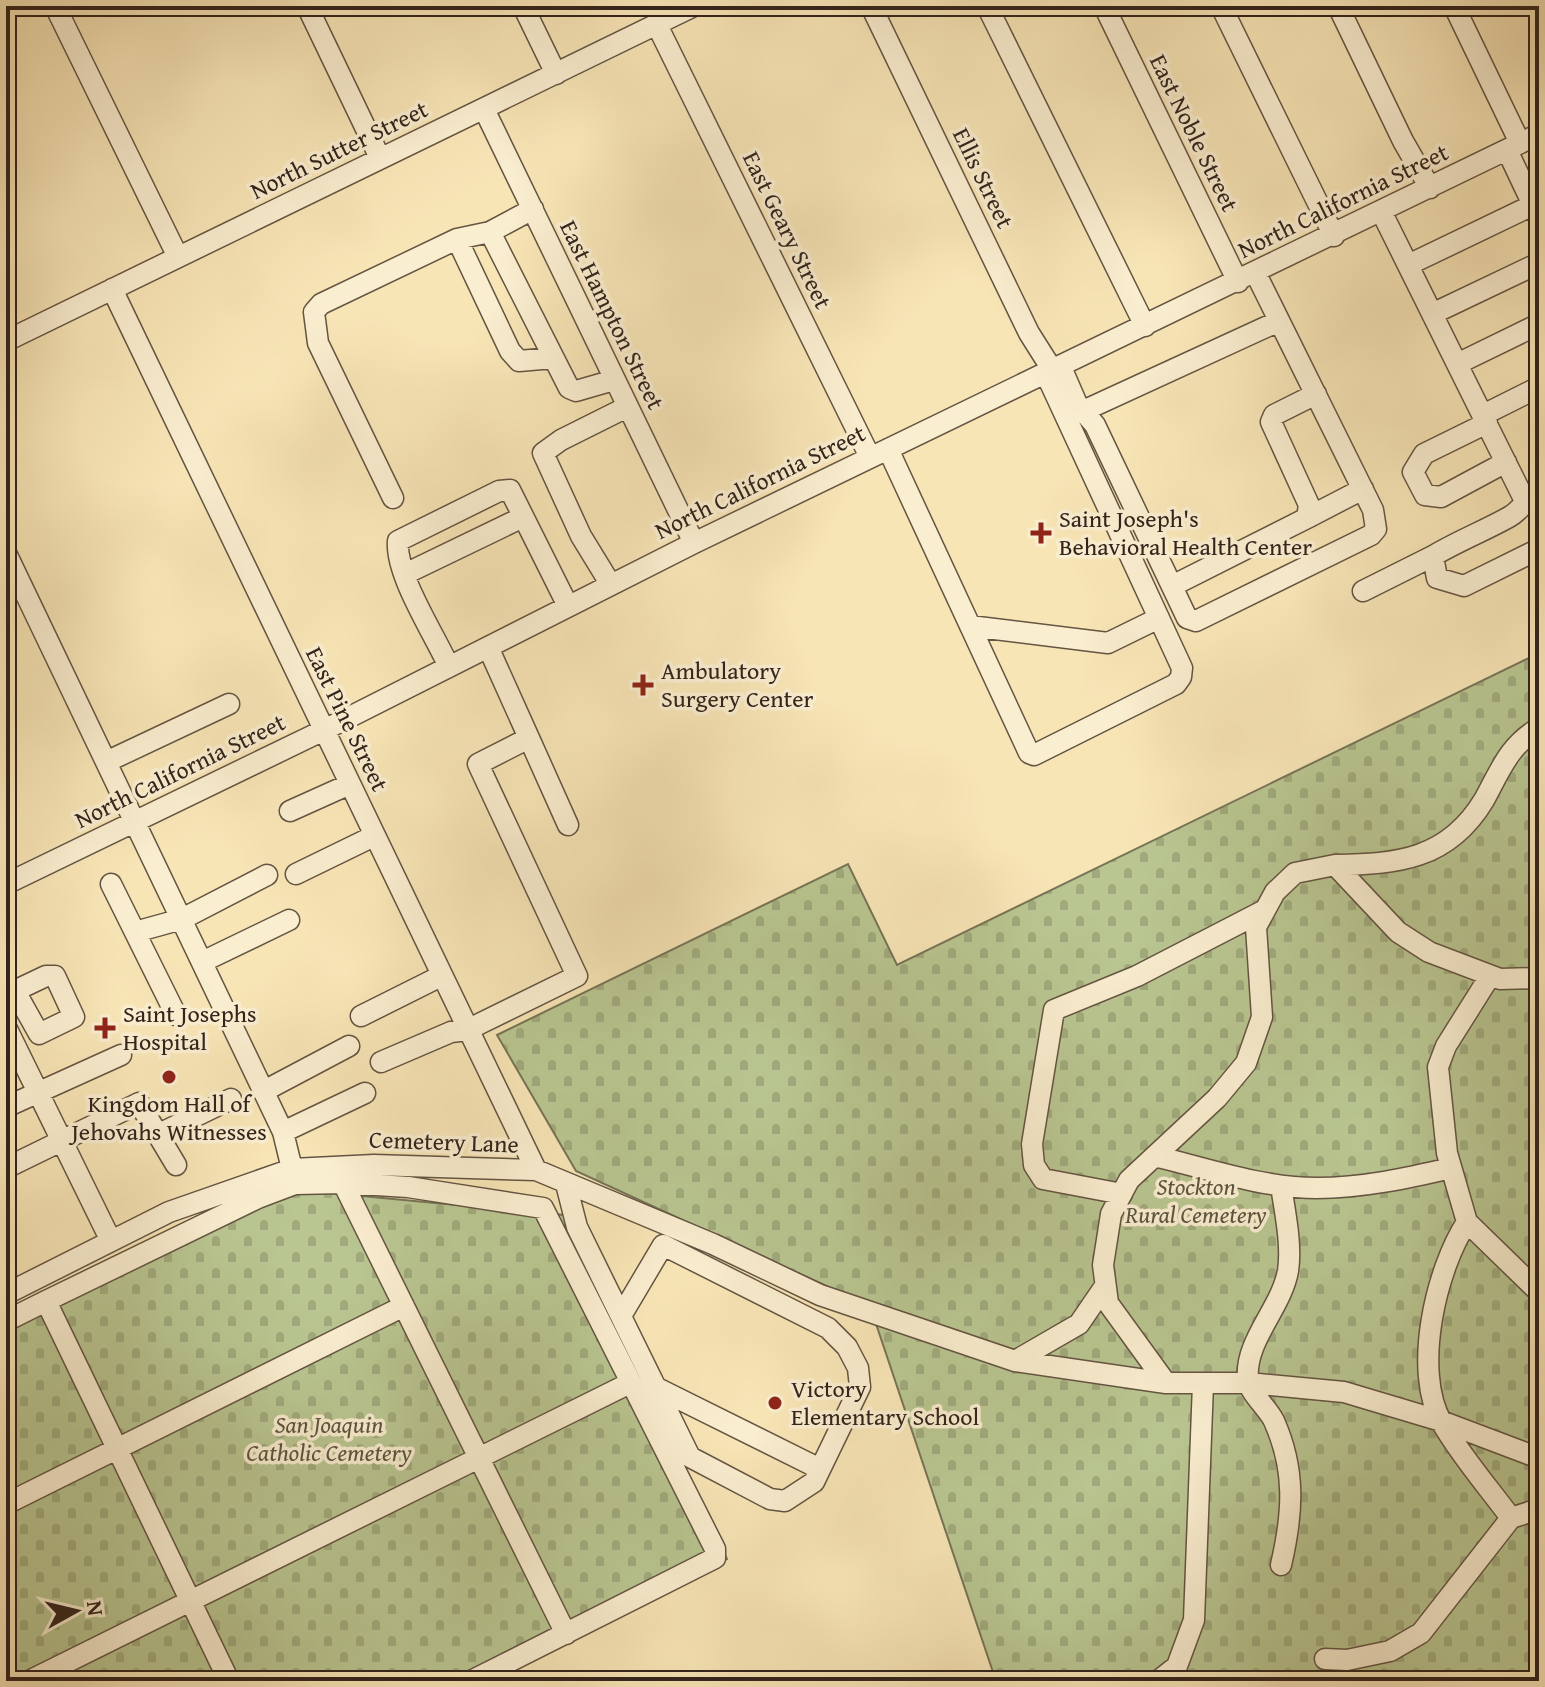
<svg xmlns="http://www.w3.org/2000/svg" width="1545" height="1687" viewBox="0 0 1545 1687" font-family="'Gentium Book Plus',serif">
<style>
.cemetery{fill:url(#cemetery-stones);stroke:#767456;stroke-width:2}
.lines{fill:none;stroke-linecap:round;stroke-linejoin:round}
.minor-casing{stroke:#645442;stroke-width:23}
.minor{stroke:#faeed0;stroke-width:20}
.poi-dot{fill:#8f2418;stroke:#faeed0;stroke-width:3}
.labels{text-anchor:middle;stroke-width:7;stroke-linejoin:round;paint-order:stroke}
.street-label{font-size:24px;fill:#32231c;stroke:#faeed0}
.poi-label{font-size:24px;fill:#32231c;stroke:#faeed0;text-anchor:start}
.park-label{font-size:24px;font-style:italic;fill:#5a543f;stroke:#faeed0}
</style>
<defs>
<pattern id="cemetery-stones" width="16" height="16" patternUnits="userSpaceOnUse" patternTransform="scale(2)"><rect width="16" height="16" fill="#b9c691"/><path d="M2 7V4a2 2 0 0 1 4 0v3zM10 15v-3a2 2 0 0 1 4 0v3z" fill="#a0aa7c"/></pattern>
</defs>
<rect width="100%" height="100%" fill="#f8e5b6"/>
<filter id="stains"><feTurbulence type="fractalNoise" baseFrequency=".0025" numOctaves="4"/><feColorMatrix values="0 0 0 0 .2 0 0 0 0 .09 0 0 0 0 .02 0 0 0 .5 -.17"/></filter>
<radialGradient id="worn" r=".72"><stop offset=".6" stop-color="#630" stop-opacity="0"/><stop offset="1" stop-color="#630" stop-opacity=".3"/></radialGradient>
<!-- cemetery -->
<path class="cemetery" d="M 1539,653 L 1539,1681 L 996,1681 L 870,1306 L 576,1171 L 497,1035 L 848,864 L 897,965 Z
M 287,1189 L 564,1215 L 727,1559 L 489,1681 L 6,1681 L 6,1322 Z"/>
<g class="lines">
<!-- minor casing -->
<g class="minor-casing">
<path id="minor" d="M 55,6 L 178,257
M 307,6 L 380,158
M 523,6 L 556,74
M 871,6 L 1029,333 L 1053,371
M 987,6 L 1145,326
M 1104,6 L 1238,282
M 1221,6 L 1334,236
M 1338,6 L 1403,141 L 1430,188
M 1454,6 L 1520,143
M 657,25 L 870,457
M 484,109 L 694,543
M 1507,150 L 1533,205
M 1382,213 L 1524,499
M 490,232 L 569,388 L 576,391 L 614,380
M 457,239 L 510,351 L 519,361 L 553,358
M 1408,265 L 1533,205 L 1539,216
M 112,289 L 536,1170
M 1432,314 L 1539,263
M 6,341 L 694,6
M 1457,364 L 1539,324
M 1061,367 L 1077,404 L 1095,425 L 1187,618 L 1196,621 L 1371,535 L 1376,529 L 1373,510 L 1256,274
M 1083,411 L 1279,321
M 1483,415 L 1539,387
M 1487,423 L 1424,454 L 1413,472 L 1425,495 L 1441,497 L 1506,462
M 888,449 L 1029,753 L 1034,755 L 1176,684 L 1181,677 L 1182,668 L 1046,374
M 1539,494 C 1524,499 1522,510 1509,517 C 1484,531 1458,541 1433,556 L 1437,578 L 1464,586 L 1539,549
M 393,498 L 318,343 L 314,312 L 321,304 L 457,239 L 490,232 L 533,209
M 1307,518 L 1363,489
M 6,553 L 283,1132 L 292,1169
M 405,574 L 523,517
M 611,585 L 581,536 L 543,453 L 561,440 L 627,407
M 1172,586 L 1307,518 L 1309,505 L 1271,422 L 1274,415 L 1316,394
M 1363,591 L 1433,556
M 970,626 L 1108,643 L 1159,618
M 449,667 C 435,635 395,575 398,541 L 499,491 L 510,490 L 568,606
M 529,738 L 568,825
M 106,762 L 229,704
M 290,811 L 350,784
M 1335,865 C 1397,864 1448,860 1484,800 C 1500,771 1509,745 1539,728
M 296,874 L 374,836
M 6,884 L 324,730 L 694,543 L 1539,134
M 111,884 L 176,1015
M 135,932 L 182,919 L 267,875
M 202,962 L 289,920
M 1490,976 L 1446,1046 L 1438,1067 L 1447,1153 L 1467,1222 L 1539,1292
M 6,995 L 46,976 L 55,976 L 74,1017 L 39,1034 L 15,991
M 361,1016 L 441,976
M 6,1027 L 111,1241
M 381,1062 L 451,1032 L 467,1030 L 577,976 L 478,764 L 529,738 L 488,647
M 264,1091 L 349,1046
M 6,1107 L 121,1055
M 283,1132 L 365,1093
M 159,1134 L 231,1099
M 1155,1156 C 1208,1169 1263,1188 1317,1188 C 1362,1188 1408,1178 1451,1168
M 6,1168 L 139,1103 L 176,1165
M 343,1183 L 566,1634
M 566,1184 L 577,1227 L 690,1457 L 770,1499 L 785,1501 L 814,1482 L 860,1387 L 858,1368 L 847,1347 L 828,1328 L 663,1245 L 621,1316
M 1281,1186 C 1285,1212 1292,1245 1288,1271 C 1281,1309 1244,1341 1248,1380 C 1250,1394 1268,1408 1274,1421 C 1296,1470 1293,1513 1281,1565
M 1122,1194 L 1043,1179 L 1034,1165 L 1032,1144 L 1054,1010 L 1137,976 L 1263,911
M 1467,1222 C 1436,1269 1412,1371 1442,1423 C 1461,1456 1488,1487 1511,1518
M 6,1294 L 169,1212 L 292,1169 L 374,1165 L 536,1170 L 713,1244 L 820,1295 L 1015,1361 L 1166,1383 L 1248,1383 L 1344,1392 L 1441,1421 L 1539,1458
M 46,1301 L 258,1198 L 295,1184 L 343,1183 L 408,1187 L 543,1208 L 715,1549 L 715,1558 L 471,1681
M 6,1321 L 46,1301 L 229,1681
M 1015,1361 L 1079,1324 L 1105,1286
M 1166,1383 L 1108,1303 L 1103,1265 L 1111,1214 L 1129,1180 L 1217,1098 L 1246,1063 L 1262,1017 L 1256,927 L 1275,892 L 1295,873 L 1335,865 L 1398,932 L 1429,952 L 1500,979 L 1539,978
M 655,1387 L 820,1469
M 6,1504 L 404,1306
M 1325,1659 L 1347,1660 L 1390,1651 L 1421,1633 L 1511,1518 L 1539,1509
M 29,1681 L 630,1383
M 1158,1681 L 1177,1666 L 1194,1620 L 1203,1384"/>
</g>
<!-- minor -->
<use href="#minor" class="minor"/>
</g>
<!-- markers -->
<g class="poi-dot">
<path d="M1037 521h8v8h8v8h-8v8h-8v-8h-8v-8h8z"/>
<path d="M639 673h8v8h8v8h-8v8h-8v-8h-8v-8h8z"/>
<path d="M101 1016h8v8h8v8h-8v8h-8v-8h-8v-8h8z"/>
<circle cx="169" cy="1077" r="8"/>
<circle cx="775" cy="1403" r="8"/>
</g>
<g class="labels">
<!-- street labels -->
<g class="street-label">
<text transform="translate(1194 133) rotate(64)" y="8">East Noble Street</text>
<text transform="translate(339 150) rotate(-26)" y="8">North Sutter Street</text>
<text transform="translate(983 178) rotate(64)" y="8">Ellis Street</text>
<text transform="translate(1343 201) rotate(-26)" y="8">North California Street</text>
<text transform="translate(787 230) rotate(64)" y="8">East Geary Street</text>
<text transform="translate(612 315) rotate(64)" y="8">East Hampton Street</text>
<text transform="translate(760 482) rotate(-26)" y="8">North California Street</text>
<text transform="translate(347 719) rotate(64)" y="8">East Pine Street</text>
<text transform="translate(180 771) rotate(-26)" y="8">North California Street</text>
<text transform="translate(444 1142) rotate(2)" y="8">Cemetery Lane</text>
</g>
<!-- poi labels -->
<g class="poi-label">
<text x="1059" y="527">Saint Joseph's<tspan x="1059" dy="28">Behavioral Health Center</tspan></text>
<text x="661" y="679">Ambulatory<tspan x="661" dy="28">Surgery Center</tspan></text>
<text x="123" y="1022">Saint Josephs<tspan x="123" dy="28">Hospital</tspan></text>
<text x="169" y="1112" text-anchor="middle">Kingdom Hall of<tspan x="169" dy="28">Jehovahs Witnesses</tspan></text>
<text x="791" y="1397">Victory<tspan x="791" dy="28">Elementary School</tspan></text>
</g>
<!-- park labels -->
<g class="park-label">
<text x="1196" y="1195">Stockton<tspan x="1196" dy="28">Rural Cemetery</tspan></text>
<text x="329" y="1433">San Joaquin<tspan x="329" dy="28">Catholic Cemetery</tspan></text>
</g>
</g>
<!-- margin -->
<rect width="1545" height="1687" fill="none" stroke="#f8e5b6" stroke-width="32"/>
<rect x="8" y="8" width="1529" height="1671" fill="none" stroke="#32231c" stroke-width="4"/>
<rect x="16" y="16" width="1513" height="1655" fill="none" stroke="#32231c" stroke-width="2"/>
<!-- north arrow -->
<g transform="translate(76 1611) rotate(82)" stroke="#faeed0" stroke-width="6" paint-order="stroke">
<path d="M0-6L14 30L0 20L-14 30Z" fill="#32231c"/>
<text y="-12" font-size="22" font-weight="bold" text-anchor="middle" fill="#32231c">N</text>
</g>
<rect width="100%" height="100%" filter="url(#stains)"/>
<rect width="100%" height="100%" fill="url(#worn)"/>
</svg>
